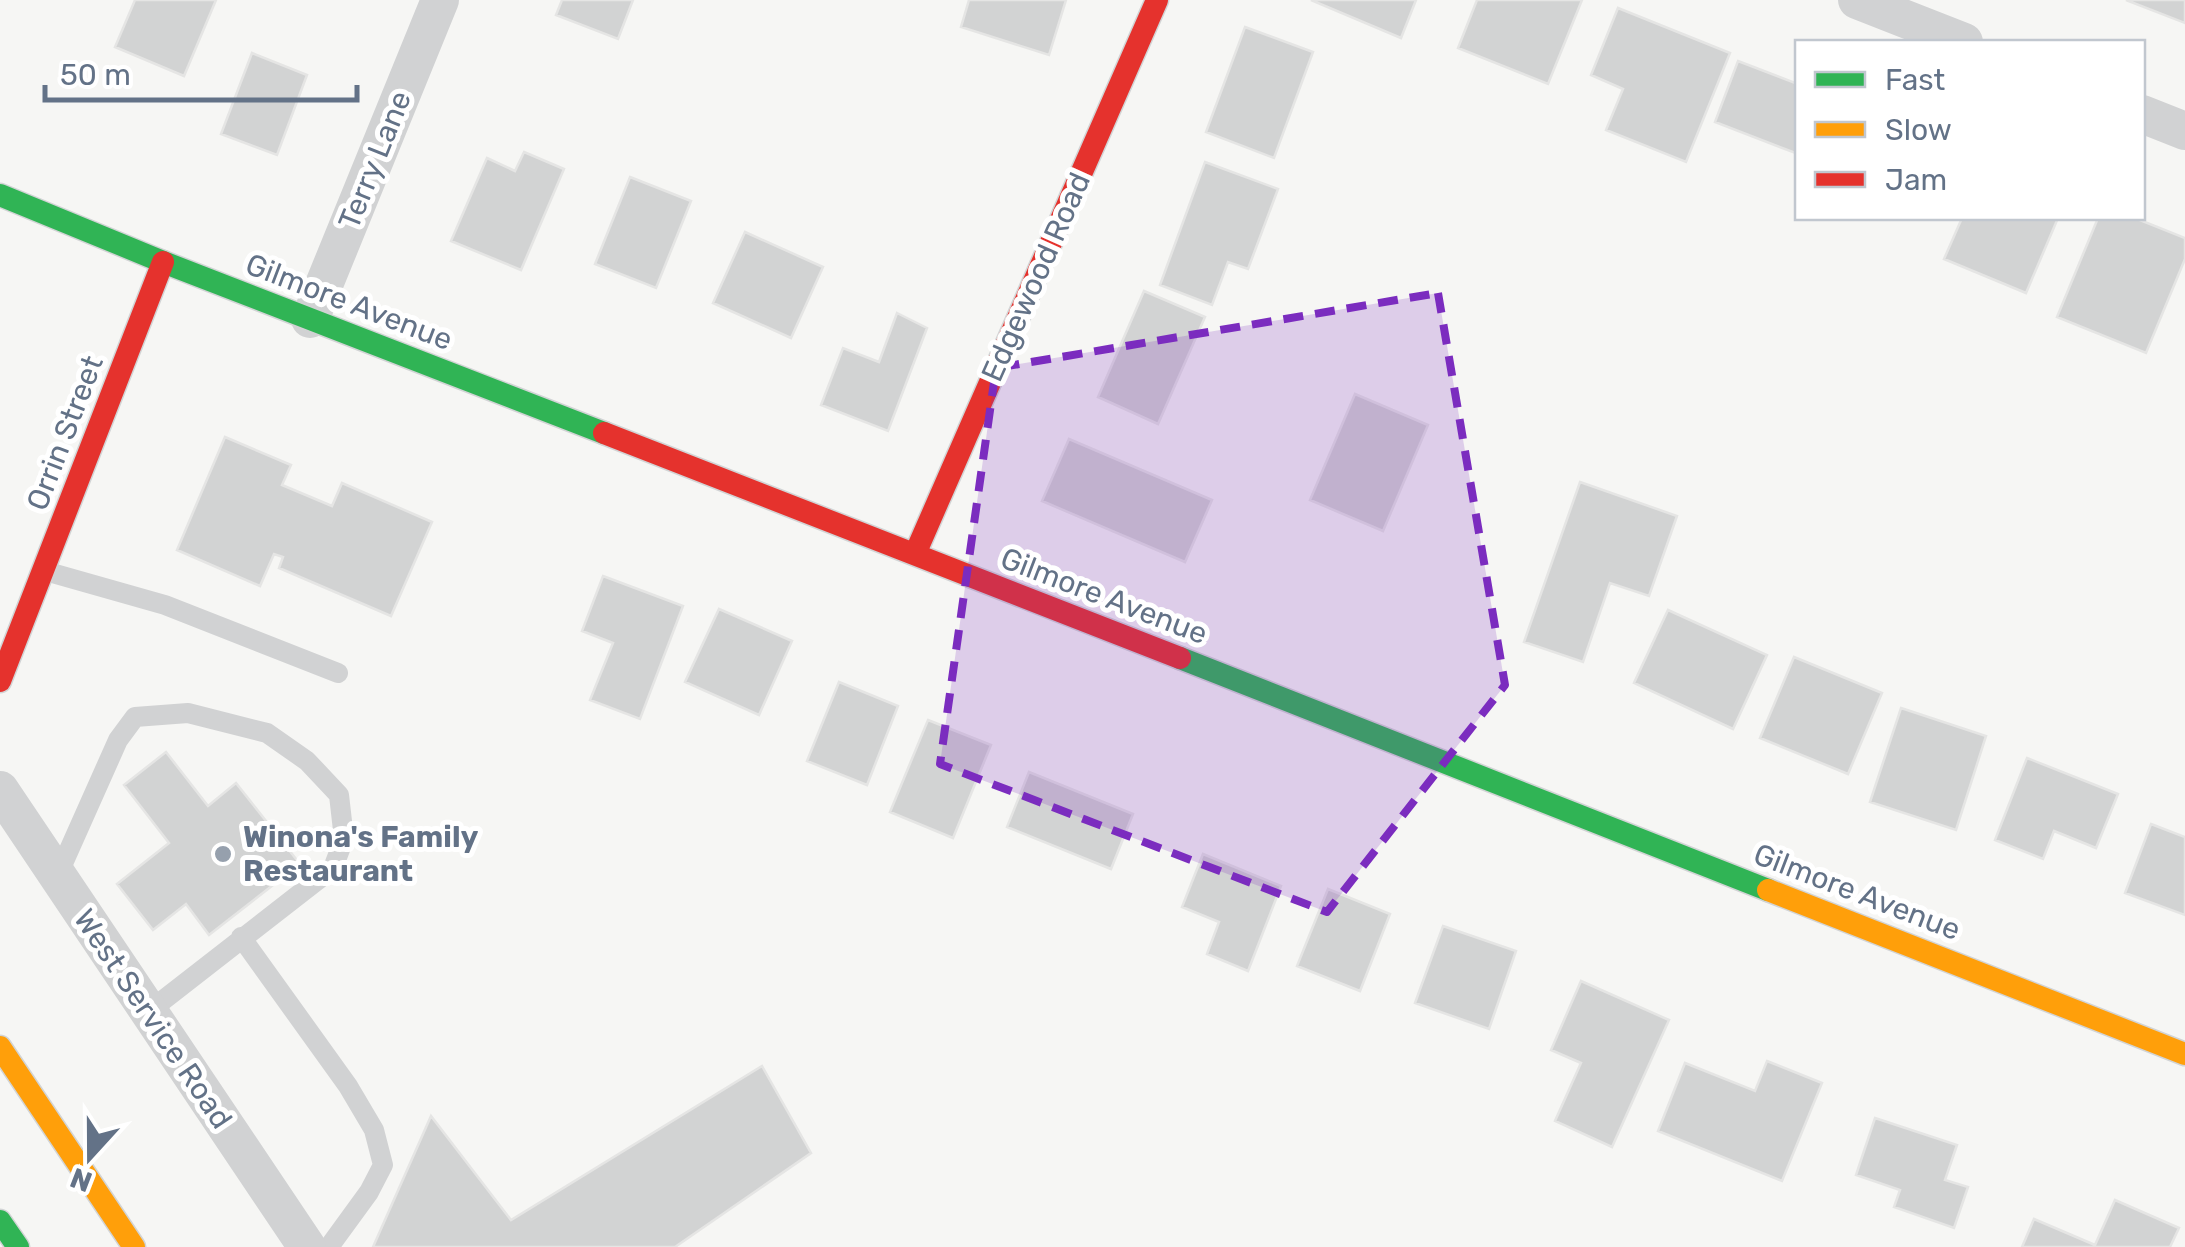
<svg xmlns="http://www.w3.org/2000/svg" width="2185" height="1247" viewBox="0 0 2185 1247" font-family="Rubik,sans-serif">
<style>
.building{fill:#d2d3d3;stroke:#e5e5e4;stroke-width:2.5}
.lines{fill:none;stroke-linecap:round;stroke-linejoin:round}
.fast-casing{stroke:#d2d4d5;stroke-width:25}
.slow-casing{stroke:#d2d4d5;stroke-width:25}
.jam-casing{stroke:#d2d4d5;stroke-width:25}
.lane{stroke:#d1d2d3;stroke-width:20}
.street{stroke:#d1d2d3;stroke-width:38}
.fast{stroke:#30b455;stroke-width:22}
.slow{stroke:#ff9f0a;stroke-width:22}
.jam{stroke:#e5322d;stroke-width:22}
.marked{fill:#7b2cbf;fill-opacity:0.2;stroke:#7b2cbf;stroke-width:8;stroke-dasharray:20 12;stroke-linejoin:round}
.poi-dot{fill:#96a0ad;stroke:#fff;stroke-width:4}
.labels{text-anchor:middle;stroke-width:10;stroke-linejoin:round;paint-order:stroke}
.street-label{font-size:30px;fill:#637287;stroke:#fff}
.poi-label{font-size:30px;font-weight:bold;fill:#637287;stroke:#fff;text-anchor:start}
</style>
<rect width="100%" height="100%" fill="#f6f6f4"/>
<!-- building -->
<path class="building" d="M 135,0 L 216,0 L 184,76 L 115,47 Z
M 562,0 L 633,0 L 618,39 L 556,15 Z
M 969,0 L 1066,0 L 1049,55 L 961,27 Z
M 1311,0 L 1416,0 L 1401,38 Z
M 1477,0 L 1582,0 L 1548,84 L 1458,48 Z
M 2126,0 L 2185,0 L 2185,23 Z
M 1618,8 L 1730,53 L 1686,162 L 1606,130 L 1623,89 L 1591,75 Z
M 1245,27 L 1313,52 L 1274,158 L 1206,132 Z
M 252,53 L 307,75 L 277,155 L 221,134 Z
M 1738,61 L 1798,84 L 1798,154 L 1715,122 Z
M 524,152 L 564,169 L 521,270 L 451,241 L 487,158 L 515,171 Z
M 1205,162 L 1278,189 L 1248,269 L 1228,262 L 1212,305 L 1160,285 Z
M 630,177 L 691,201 L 656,288 L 595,264 Z
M 1962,218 L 2058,218 L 2026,293 L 1944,259 Z
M 2098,218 L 2135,218 L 2185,238 L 2185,259 L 2146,353 L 2057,317 Z
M 745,232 L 823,267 L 791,338 L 713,303 Z
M 1144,291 L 1205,317 L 1158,424 L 1098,397 Z
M 897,313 L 927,328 L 888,431 L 821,405 L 843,348 L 879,362 Z
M 1355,394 L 1428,425 L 1383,531 L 1310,500 Z
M 225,437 L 291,465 L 282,485 L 332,506 L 342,483 L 432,522 L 391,616 L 279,568 L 283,557 L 274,554 L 260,586 L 177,550 Z
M 1069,439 L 1212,500 L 1185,562 L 1042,501 Z
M 1580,482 L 1677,516 L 1649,596 L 1610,583 L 1583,662 L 1524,642 Z
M 603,576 L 683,606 L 640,719 L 590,700 L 613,643 L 582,631 Z
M 719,609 L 792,641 L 759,715 L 685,682 Z
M 1668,610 L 1767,655 L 1733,729 L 1634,683 Z
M 1794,657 L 1882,693 L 1848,774 L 1760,738 Z
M 839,682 L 898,706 L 867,785 L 807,761 Z
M 1901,708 L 1986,736 L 1956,830 L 1870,802 Z
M 928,720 L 991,745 L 953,838 L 890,812 Z
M 166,752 L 208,806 L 236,783 L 300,864 L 209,935 L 186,904 L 153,930 L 117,884 L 169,843 L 124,785 Z
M 2027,758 L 2118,794 L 2096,848 L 2054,831 L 2043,859 L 1995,840 Z
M 1029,772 L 1133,814 L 1111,869 L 1007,827 Z
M 2151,824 L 2185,837 L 2185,915 L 2125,893 Z
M 1203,854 L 1281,886 L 1248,971 L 1207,954 L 1219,922 L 1182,907 Z
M 1328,889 L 1390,914 L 1360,991 L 1297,966 Z
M 1443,926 L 1516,951 L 1489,1029 L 1415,1003 Z
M 1581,981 L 1669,1020 L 1612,1147 L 1555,1121 L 1581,1063 L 1551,1050 Z
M 1767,1061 L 1822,1083 L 1782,1181 L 1658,1131 L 1685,1063 L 1755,1091 Z
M 762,1066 L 811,1153 L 675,1247 L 373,1247 L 431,1116 L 511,1220 Z
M 1875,1118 L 1957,1145 L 1945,1180 L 1968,1187 L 1954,1228 L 1894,1207 L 1900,1190 L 1856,1175 Z
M 2115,1200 L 2179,1228 L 2170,1247 L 2022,1247 L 2034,1219 L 2095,1245 Z"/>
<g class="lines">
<!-- fast casing -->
<g class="fast-casing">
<path id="fast" d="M 0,195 L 163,262 L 604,433
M 1180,658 L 1768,890
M 0,1221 L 18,1247"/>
</g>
<!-- slow casing -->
<g class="slow-casing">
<path id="slow" d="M 1768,890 L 2185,1054
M 0,1047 L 134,1247"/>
</g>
<!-- jam casing -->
<g class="jam-casing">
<path id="jam" d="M 604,433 L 1180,658
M 915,554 L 1157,0
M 0,681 L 163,262"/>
</g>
<!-- lane -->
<path class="lane" d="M 45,571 L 165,605 L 338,673
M 57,877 L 118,740 L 135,717 L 188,713 L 267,733 L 307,761 L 339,795 L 344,839 L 333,868 L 148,1012
M 241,937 L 348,1086 L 374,1130 L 383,1165 L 369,1192 L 329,1247"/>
<!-- street -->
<path class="street" d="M 1857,0 L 1964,42
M 2142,114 L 2185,131
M 310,319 L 440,0
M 0,790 L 307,1247"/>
<!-- fast -->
<use href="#fast" class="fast"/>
<!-- slow -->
<use href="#slow" class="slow"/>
<!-- jam -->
<use href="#jam" class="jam"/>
</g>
<!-- marked area -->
<path class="marked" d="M 1438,293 L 1505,685 L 1327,912 L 940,764 L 996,368 Z"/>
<!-- markers -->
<circle class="poi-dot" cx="223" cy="854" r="10"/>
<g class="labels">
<!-- street labels -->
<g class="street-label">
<text transform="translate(375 160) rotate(-68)" y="10">Terry Lane</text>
<text transform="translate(1036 277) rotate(-66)" y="10">Edgewood Road</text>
<text transform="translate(349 302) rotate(21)" y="10">Gilmore Avenue</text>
<text transform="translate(65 433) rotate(-69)" y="10">Orrin Street</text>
<text transform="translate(1104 596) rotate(21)" y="10">Gilmore Avenue</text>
<text transform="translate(1857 892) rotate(21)" y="10">Gilmore Avenue</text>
<text transform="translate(153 1019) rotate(56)" y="10">West Service Road</text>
</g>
<!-- poi labels -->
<g class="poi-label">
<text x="243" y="847">Winona's Family<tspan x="243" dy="34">Restaurant</tspan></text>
</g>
</g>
<!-- legend -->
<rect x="1795" y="40" width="350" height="180" fill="#ffffff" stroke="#c1c7cf" stroke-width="2.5"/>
<rect x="1815" y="72" width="50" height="15" fill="#30b455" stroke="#c1c7cf" stroke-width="2.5"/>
<text x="1885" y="90" font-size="30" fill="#637287">Fast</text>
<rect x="1815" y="122" width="50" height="15" fill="#ff9f0a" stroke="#c1c7cf" stroke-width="2.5"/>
<text x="1885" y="140" font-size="30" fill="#637287">Slow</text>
<rect x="1815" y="172" width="50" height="15" fill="#e5322d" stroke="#c1c7cf" stroke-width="2.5"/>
<text x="1885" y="190" font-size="30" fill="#637287">Jam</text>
<!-- north arrow -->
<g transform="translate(90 1157) rotate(201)" stroke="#ffffff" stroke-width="8" paint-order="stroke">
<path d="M0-8L18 38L0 25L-18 38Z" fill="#637287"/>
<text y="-15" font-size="28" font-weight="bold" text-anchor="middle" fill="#637287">N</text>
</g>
<!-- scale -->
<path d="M45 85v15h312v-15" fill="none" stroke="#637287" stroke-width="5"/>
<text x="60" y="85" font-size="30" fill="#637287" stroke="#ffffff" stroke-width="8" paint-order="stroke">50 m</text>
</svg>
